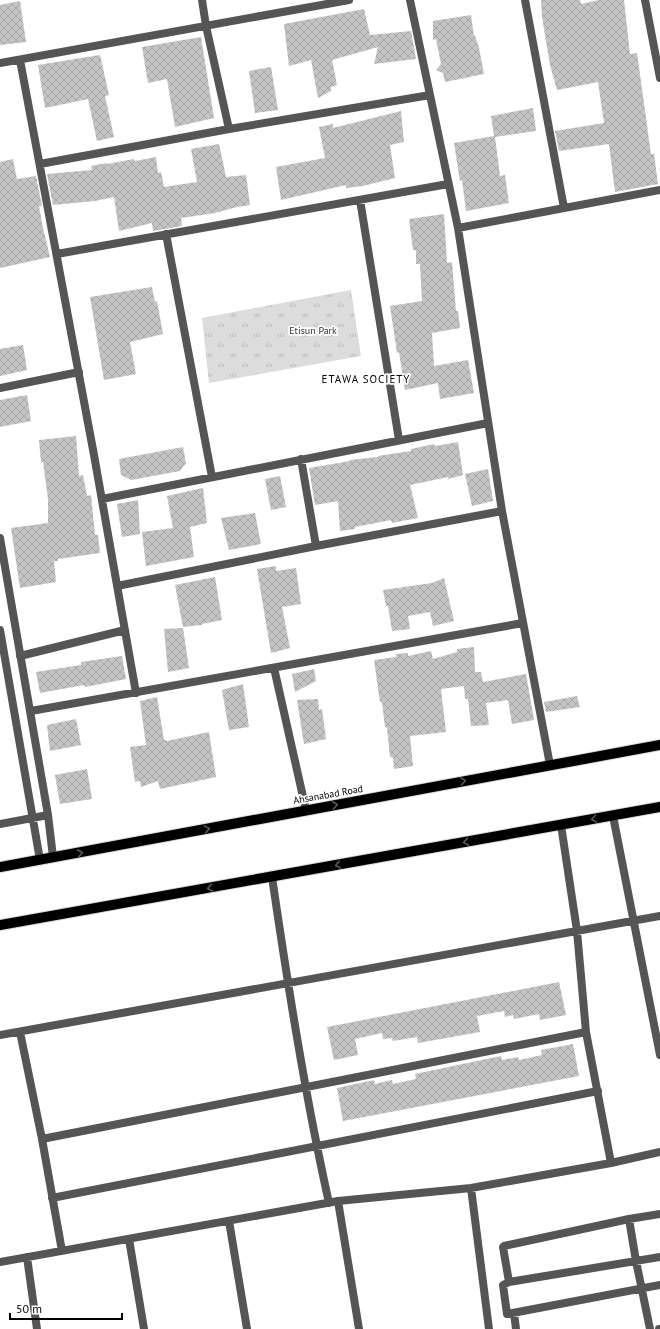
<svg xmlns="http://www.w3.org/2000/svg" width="660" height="1329" viewBox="0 0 660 1329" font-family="'PT Sans',sans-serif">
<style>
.park{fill:url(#park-tufts)}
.building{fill:url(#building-cross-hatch)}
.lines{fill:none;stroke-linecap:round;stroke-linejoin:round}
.primary-casing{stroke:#dbdbdb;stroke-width:12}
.street{stroke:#555;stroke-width:8}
.primary{stroke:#000;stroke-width:10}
.oneway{stroke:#595959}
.labels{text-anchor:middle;stroke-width:3.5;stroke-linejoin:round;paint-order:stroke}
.park-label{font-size:10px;fill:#333;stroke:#fff}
.street-label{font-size:10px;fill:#000;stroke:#fff}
.neighbourhood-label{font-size:11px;letter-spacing:1px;fill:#000;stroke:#fff}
</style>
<defs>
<pattern id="park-tufts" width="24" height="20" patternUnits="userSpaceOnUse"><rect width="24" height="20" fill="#dcdcdc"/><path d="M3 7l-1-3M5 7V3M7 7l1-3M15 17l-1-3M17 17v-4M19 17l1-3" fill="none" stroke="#bbb"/></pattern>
<pattern id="building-cross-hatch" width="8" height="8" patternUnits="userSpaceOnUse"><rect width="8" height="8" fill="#c4c4c4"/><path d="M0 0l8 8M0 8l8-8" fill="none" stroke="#a7a7a7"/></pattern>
</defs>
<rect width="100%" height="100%" fill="#fff"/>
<!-- park -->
<path class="park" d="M 351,290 L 361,356 L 209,383 L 202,318 Z"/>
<!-- building -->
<path class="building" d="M 541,0 L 580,0 L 581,4 L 599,0 L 624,0 L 630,54 L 637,53 L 651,154 L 654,154 L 658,184 L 615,192 L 609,144 L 559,151 L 555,131 L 604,123 L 598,82 L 557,90 L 550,65 L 542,17 Z
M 20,1 L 26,42 L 0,45 L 0,5 Z
M 364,9 L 370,35 L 411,31 L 416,59 L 374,64 L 378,47 L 332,60 L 337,85 L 331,87 L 331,91 L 318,98 L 311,60 L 289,66 L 284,24 Z
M 471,15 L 474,36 L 475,35 L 479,48 L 484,74 L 445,82 L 443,73 L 436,70 L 441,64 L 436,39 L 433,40 L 433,21 Z
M 201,37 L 214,118 L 175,127 L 167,79 L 148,83 L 142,47 Z
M 100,55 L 109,95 L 105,96 L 114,137 L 97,141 L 88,99 L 45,108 L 38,65 Z
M 271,67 L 278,110 L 255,113 L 249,71 Z
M 533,108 L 536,131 L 495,137 L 500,176 L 505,175 L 509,203 L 466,211 L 462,180 L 460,181 L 454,143 L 494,136 L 491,116 Z
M 401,111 L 404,142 L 390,145 L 395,178 L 363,186 L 346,188 L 346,185 L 281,200 L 276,167 L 325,158 L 319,127 L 333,124 L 333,128 Z
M 219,144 L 226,177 L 246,175 L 250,205 L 237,207 L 215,213 L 181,218 L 182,226 L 153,231 L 152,223 L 119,231 L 114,197 L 95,201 L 53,205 L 47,174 L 92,170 L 91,166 L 107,163 L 107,164 L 134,159 L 135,161 L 156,157 L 158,173 L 161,172 L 164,187 L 197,182 L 191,149 Z
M 13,159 L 17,179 L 36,176 L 42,206 L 39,206 L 43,228 L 50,257 L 0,268 L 0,162 Z
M 444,214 L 447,263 L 452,262 L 456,311 L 458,311 L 460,328 L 432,333 L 434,366 L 468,360 L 474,393 L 440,399 L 438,383 L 405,390 L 399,352 L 397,353 L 390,306 L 422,301 L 420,264 L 416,264 L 416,250 L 413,250 L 409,219 Z
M 152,287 L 155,302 L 157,301 L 163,334 L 130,342 L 136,374 L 104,380 L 90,297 Z
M 23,345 L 27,370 L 0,376 L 0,349 Z
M 27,395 L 31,421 L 0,427 L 0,400 Z
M 76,436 L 79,476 L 83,475 L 87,496 L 91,495 L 95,535 L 98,535 L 100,553 L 58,559 L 58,561 L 54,561 L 56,582 L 20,588 L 11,528 L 48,523 L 48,499 L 43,462 L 41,462 L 39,440 Z
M 458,442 L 463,475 L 448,479 L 448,477 L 410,485 L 418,518 L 392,523 L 391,520 L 355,527 L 355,529 L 340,531 L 338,501 L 315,505 L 309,468 L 350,461 L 350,460 L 378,457 L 378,456 L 411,451 L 411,449 L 434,444 L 435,446 Z
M 183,447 L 186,463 L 180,471 L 131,480 L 121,475 L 119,459 Z
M 488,469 L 493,501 L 472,506 L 465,474 Z
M 280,476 L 286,507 L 271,510 L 265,479 Z
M 203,488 L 207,523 L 190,527 L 194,557 L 146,566 L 142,532 L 173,528 L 167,496 Z
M 138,500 L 140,534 L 122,537 L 117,504 Z
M 255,513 L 261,544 L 229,550 L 221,518 Z
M 276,566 L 276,571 L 296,568 L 301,604 L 282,607 L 290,648 L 271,653 L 257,569 Z
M 215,577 L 222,620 L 202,624 L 202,625 L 183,627 L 175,585 Z
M 444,578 L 454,621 L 433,626 L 430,612 L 408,616 L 410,629 L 392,631 L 388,606 L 386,606 L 383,590 L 432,583 Z
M 183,628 L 189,668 L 168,672 L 164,629 Z
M 474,647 L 475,672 L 481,672 L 483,682 L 526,674 L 534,720 L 512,724 L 508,700 L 486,703 L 489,725 L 471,726 L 468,699 L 465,699 L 464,686 L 441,689 L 446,732 L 410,736 L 413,766 L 394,769 L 393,758 L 390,757 L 387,728 L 385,727 L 382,702 L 380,702 L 374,660 L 396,657 L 396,654 L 408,653 L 408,656 L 431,651 L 433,659 L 457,652 L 457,649 Z
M 122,656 L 126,679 L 85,687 L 84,685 L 40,693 L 36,672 L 81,665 L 81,662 Z
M 314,669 L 316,681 L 295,692 L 292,674 Z
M 243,684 L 249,727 L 229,730 L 222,690 Z
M 577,696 L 580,707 L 546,712 L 544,702 Z
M 157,697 L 164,740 L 166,740 L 167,741 L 209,732 L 216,777 L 160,789 L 158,781 L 141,787 L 140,781 L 135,782 L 130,747 L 146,745 L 140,701 Z
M 318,699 L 319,710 L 322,709 L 326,739 L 304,744 L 297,700 Z
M 76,719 L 81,745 L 50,751 L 47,725 Z
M 87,769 L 92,799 L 60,804 L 55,775 Z
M 559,982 L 566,1015 L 540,1020 L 539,1014 L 514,1019 L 513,1015 L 505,1017 L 504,1011 L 477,1016 L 480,1032 L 418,1043 L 417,1037 L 393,1041 L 392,1038 L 383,1039 L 382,1033 L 355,1039 L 358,1055 L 334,1060 L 327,1027 Z
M 573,1044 L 579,1076 L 343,1121 L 337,1088 L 374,1080 L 375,1084 L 392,1080 L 393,1084 L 416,1079 L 415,1074 L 501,1056 L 502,1060 L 518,1057 L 519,1060 L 542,1055 L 541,1050 Z"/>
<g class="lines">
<!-- primary casing -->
<g class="primary-casing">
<path id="primary" d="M 0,867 L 660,745
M 0,925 L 660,807"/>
</g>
<!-- street -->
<path class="street" d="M 202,0 L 206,26 L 229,129
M 410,0 L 458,228 L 502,511 L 550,765
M 525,0 L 564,208
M 645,0 L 660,78
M 20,60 L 94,455 L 136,693
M 0,63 L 349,0
M 40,164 L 229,129 L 430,95
M 360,200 L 399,440
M 458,228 L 660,190
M 166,234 L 212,477
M 57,254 L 448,184
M 0,388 L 79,372
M 301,459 L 316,546
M 102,499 L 488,423
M 0,538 L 48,815 L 53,857
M 117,586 L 316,546 L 502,511
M 0,630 L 40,860
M 20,656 L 125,630
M 274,668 L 306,810
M 31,711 L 523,623
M 613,816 L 660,1055
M 0,824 L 48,815
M 561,825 L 577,931 L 586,1032 L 611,1163
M 272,877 C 288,986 305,1095 329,1203
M 20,1032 L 42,1139 L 62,1251
M 0,1035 L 660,916
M 42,1139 L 586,1032
M 471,1188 L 489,1329
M 52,1198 L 598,1091
M 338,1201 L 359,1329
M 629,1219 L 636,1261 L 650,1329
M 229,1221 L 247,1329
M 129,1239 L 144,1329
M 27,1257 L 37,1329
M 660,1257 L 509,1282 L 503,1285 L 507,1314 L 660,1285
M 0,1262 L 338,1201 L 471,1188 L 611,1163 L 660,1152
M 509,1282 L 503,1247 L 504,1246 L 629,1219 L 660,1214
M 514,1313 L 516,1329
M 659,1329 L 660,1329"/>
<!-- primary -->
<use href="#primary" class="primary"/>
</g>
<!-- one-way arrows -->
<defs><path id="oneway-chevron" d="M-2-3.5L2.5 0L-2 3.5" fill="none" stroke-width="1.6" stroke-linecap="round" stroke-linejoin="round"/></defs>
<g class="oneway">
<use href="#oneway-chevron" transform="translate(463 781) rotate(-10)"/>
<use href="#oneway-chevron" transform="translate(335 805) rotate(-10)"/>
<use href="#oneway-chevron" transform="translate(594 819) rotate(170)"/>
<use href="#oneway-chevron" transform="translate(207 829) rotate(-11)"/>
<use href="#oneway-chevron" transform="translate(466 842) rotate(170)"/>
<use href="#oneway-chevron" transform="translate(80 853) rotate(-11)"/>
<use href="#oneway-chevron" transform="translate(338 865) rotate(170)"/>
<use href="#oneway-chevron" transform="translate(210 888) rotate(170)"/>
</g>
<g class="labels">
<!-- park labels -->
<g class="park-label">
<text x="313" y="334">Etisun Park</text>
</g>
<!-- street labels -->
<g class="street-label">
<text transform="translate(328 794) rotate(-10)" y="4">Ahsanabad Road</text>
</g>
<!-- neighbourhood labels -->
<g class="neighbourhood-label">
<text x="366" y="383">ETAWA SOCIETY</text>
</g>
</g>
<!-- scale -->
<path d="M10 1313v6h112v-6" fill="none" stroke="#000000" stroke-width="2"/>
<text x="16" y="1313" font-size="12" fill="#000000" stroke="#ffffff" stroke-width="3" paint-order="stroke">50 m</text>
</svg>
